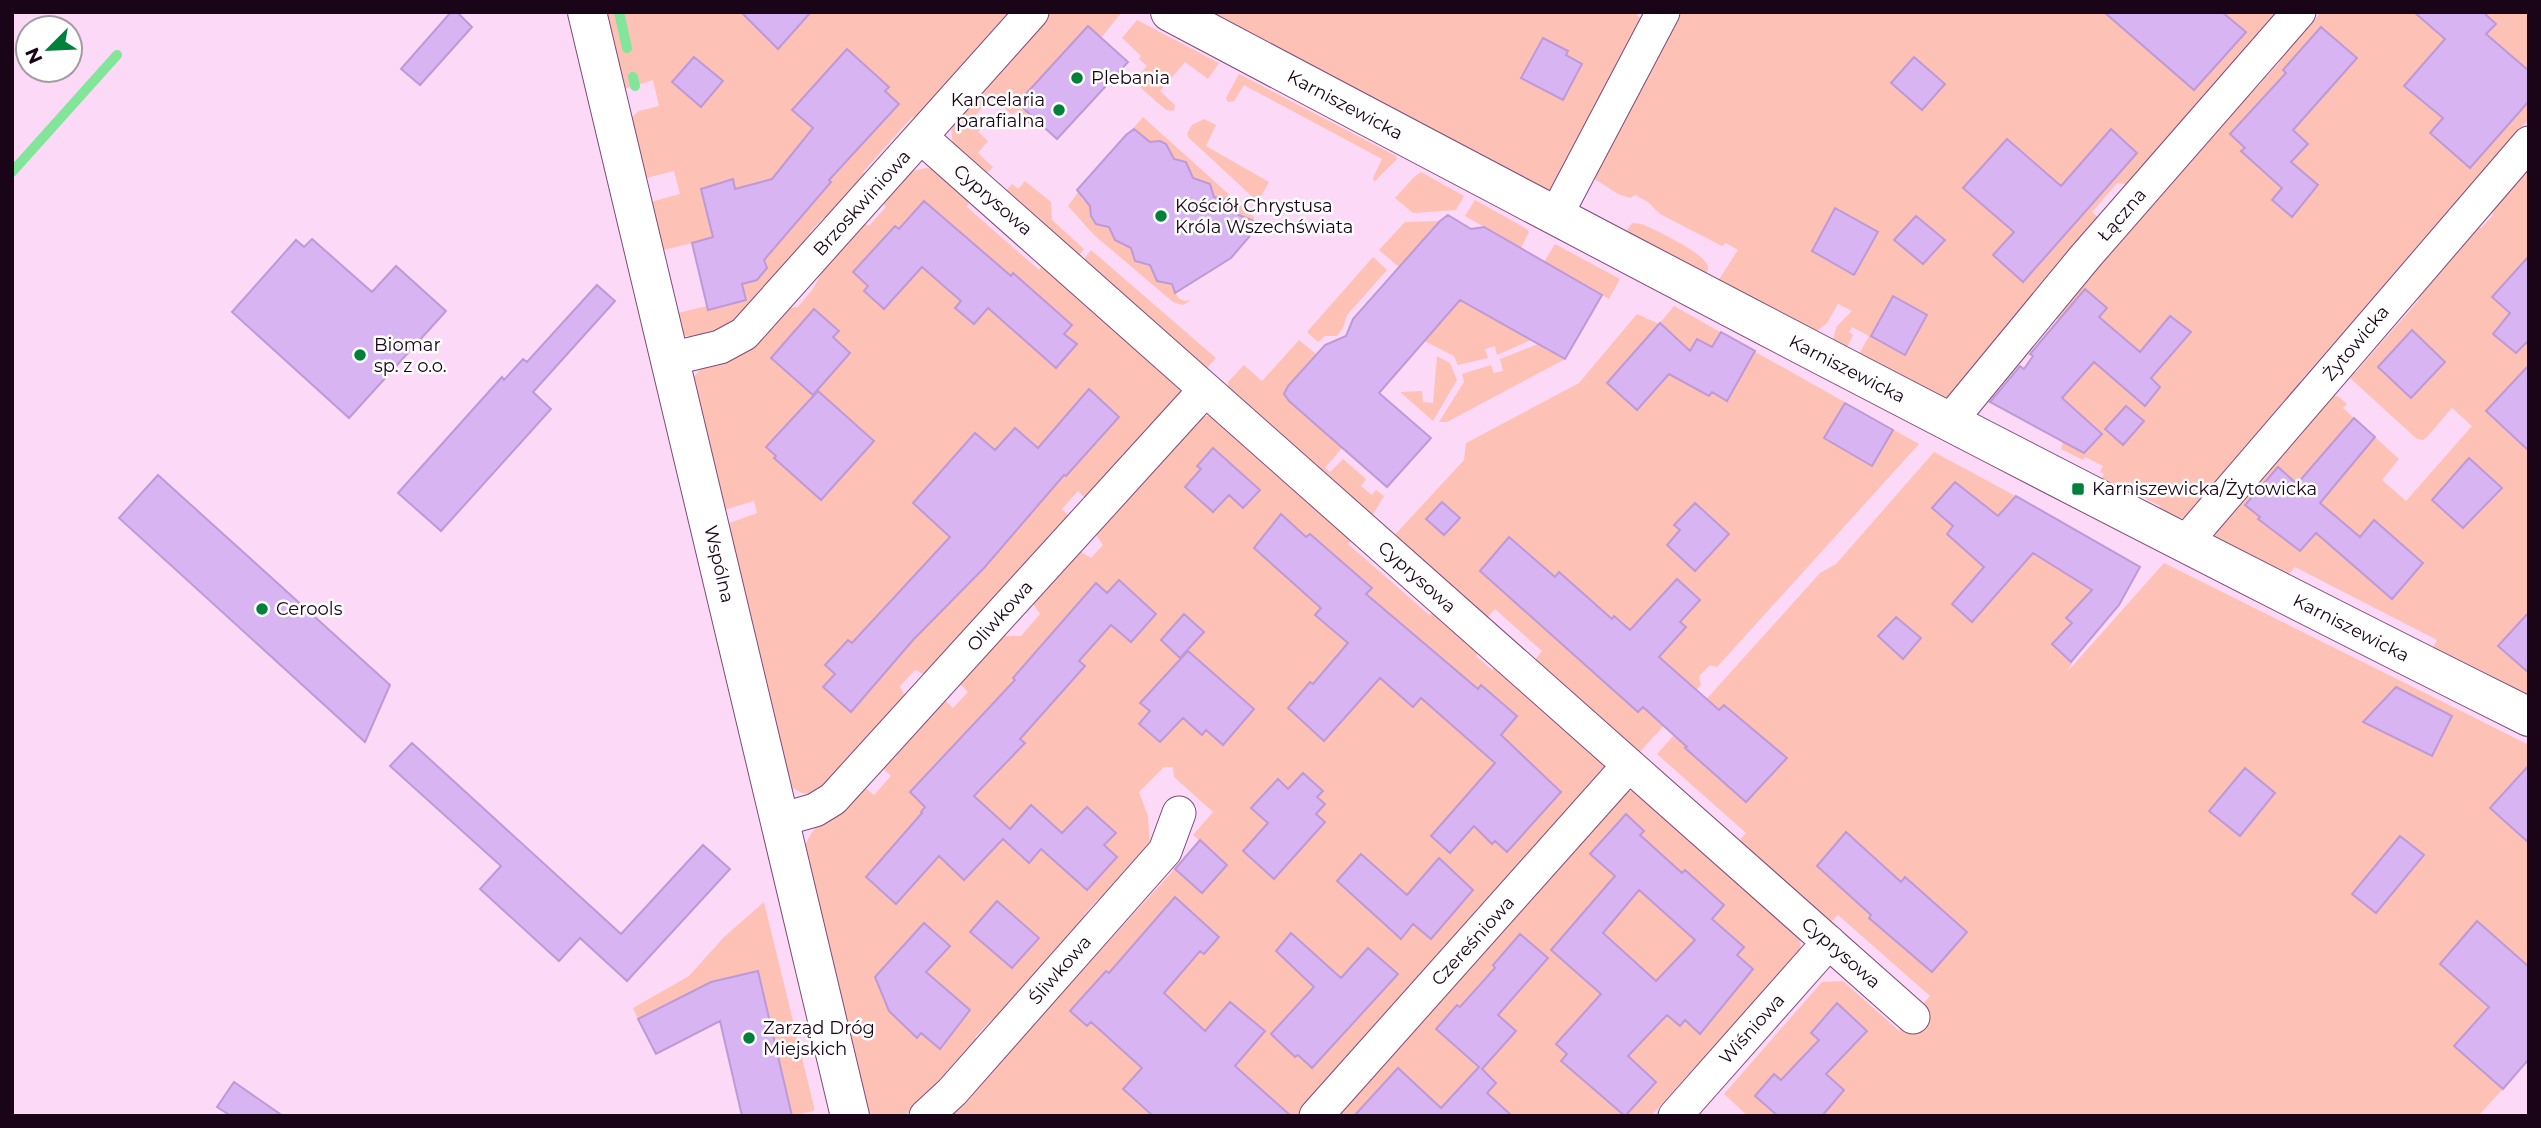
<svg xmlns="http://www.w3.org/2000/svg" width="2541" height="1128" viewBox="0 0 2541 1128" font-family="Montserrat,sans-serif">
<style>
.green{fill:#fdc1b5}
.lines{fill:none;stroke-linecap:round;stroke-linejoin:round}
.stream{stroke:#81e59a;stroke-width:10}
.building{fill:#d8b4f3;stroke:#bd99d7;stroke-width:2;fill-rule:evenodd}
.minor-casing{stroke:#7e4a79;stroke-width:35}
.tertiary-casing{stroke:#7e4a79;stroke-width:40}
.minor{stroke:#fff;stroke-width:33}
.tertiary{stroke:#fff;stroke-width:38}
.poi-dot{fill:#00813b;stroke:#fff;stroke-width:2.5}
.labels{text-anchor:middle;stroke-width:5;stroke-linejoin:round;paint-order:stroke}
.poi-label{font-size:18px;fill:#190517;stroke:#fff;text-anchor:start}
.street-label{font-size:18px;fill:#190517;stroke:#fff}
</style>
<rect width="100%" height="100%" fill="#fdd9f8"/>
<!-- green -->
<path class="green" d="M 602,12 L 1006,12 L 1009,20 L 919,120 L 912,117 L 863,172 L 868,178 L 828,223 L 823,218 L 809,233 L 814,239 C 789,267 723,365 680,332 L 674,314 L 707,306 L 709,310 L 745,300 L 745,297 L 692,243 L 659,251 L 647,203 L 680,194 L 674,171 L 642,179 L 628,120 L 639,111 L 659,106 L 653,80 L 625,89 L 620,88 Z
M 1049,12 L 1122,12 L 1101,38 L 1088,26 L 1025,108 L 1039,122 L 1033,128 L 1015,112 L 1012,115 L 992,96 L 974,117 L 984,126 L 978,132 L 988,141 L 978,153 L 993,167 L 984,176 L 953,145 L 951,129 L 953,122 Z
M 1202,12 L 1639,12 L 1637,16 L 1646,21 L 1554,190 L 1550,191 Z
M 1677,12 L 2286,12 L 2192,110 L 2134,185 L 2117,183 L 2092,212 L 2102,221 L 1956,395 L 1945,400 L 1857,358 L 1869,336 L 1852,327 L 1849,332 L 1853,335 L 1845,352 L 1832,342 L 1837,326 L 1852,311 L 1838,304 L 1827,323 L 1817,331 L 1718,281 L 1738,250 L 1726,243 L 1722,246 L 1660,214 L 1648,202 L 1635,195 L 1630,198 L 1618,194 L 1593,178 Z
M 2321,12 L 2529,12 L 2529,119 L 2301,380 L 2288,403 L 2186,517 L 2173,519 L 2157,515 L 2160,506 L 2121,486 L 2119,489 L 2101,480 L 2104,474 L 2100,472 L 2103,466 L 2085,457 L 2083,460 L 2061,449 L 2063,442 L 2036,427 L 2058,320 L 2056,318 L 2105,249 L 2221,127 L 2220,118 L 2243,92 L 2251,94 L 2263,81 L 2259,75 L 2260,73 L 2266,77 L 2279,63 L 2276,53 L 2303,24 L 2311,24 Z
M 1137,20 L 1219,63 L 1208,79 L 1185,62 L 1160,91 L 1175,105 L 1174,111 L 1166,110 L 1133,81 L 1147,66 L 1139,59 L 1141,56 L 1122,38 Z
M 1239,74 L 1396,156 L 1397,159 L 1374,182 L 1373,178 L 1382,159 L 1244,85 L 1234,101 L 1228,102 L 1226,98 Z
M 1143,117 L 1254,217 L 1255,227 L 1248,238 L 1252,229 L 1233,212 L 1229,202 L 1222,199 L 1216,202 L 1208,183 L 1201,180 L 1195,183 L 1187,164 L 1181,160 L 1174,164 L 1166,144 L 1159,141 L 1152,145 L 1139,133 L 1130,132 Z
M 1204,119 L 1216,125 L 1206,146 L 1269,182 L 1258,202 L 1189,138 L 1187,134 L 1192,125 Z
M 2529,160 L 2529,700 L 2431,651 L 2437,640 L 2295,567 L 2285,578 L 2214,537 L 2214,527 L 2277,455 L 2281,458 L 2285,454 L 2280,450 L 2330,394 L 2339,397 L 2347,404 L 2343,408 L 2399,459 L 2382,480 L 2406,501 L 2472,426 L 2452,408 L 2427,437 L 2423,440 L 2417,439 L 2350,378 L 2348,375 L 2349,368 L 2355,373 L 2419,300 L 2414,294 L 2475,226 L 2481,228 L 2493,215 L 2491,205 Z
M 926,168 L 933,168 L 971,197 L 967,207 L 1039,270 L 1045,262 L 1180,388 L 1181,394 L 1090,503 L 1078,491 L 1062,509 L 1073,520 L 930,677 L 915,670 L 900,686 L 907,701 C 888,723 836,792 809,794 C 801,794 795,789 789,786 L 724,525 L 757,513 L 754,501 L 721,511 L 693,378 L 704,365 L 786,308 L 798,307 L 813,289 L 830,257 L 862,222 L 869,226 L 886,207 L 881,201 L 912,171 Z
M 1421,172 L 1464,196 L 1456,210 L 1413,213 L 1395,198 L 1414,177 Z
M 1025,181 L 1051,202 L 1052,220 L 1084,249 L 1077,258 L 1003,194 L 1012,184 L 1018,189 Z
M 1079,191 L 1082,199 L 1094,209 L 1091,216 L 1095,222 L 1104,225 L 1108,222 L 1116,241 C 1142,253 1147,255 1160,282 L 1167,282 L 1170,279 L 1178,298 L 1184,301 L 1191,300 L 1183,305 L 1173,302 L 1094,235 L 1068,206 Z
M 1475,200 L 1527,229 L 1529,232 L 1521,248 L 1465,216 Z
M 1440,221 L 1399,267 L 1379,250 L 1405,222 Z
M 1632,223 L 1642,224 C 1655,230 1706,253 1708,267 C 1708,271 1706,274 1704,278 L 1624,235 Z
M 1555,244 L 1620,279 L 1609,299 L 1544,262 Z
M 1091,250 L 1216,358 L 1204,371 L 1082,262 Z
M 1373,257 L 1387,270 L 1347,315 L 1343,328 L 1337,336 L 1325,336 L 1318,342 L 1307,332 Z
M 1480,278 L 1472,306 L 1531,340 L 1497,355 L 1495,346 L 1485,349 L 1488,358 L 1458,365 L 1454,356 L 1424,341 Z
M 1674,306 L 1919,444 L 1717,667 L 1710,665 L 1699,676 L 1701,685 L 1637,755 L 1534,661 L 1542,651 L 1495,609 L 1486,619 L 1392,538 L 1464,460 L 1466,443 L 1579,383 L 1637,314 L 1659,324 Z
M 1299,340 L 1316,354 L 1288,386 L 1286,396 L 1289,401 L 1342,448 L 1325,468 L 1330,472 L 1343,459 L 1366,479 L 1361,486 L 1372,495 L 1376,490 L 1384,496 L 1370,519 L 1229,392 L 1228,382 L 1244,365 L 1262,381 Z
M 1538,344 L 1565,359 L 1447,422 L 1439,422 L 1464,382 L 1462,374 L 1491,365 L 1494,373 L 1503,371 L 1500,359 Z
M 1437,356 L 1450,363 L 1457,380 L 1433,421 L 1400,392 L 1422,391 L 1423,402 L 1433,403 Z
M 1211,415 L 1355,535 L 1348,544 L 1418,605 L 1429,615 L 1434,612 L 1482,649 L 1476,656 L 1492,670 L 1499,663 L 1604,759 L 1605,769 L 1299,1116 L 940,1116 L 1041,1016 L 1200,841 L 1193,835 L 1213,812 L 1174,777 L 1173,767 L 1164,767 L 1139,792 L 1148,816 L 1150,846 L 1102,904 L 1097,900 L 1085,914 L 1089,919 L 994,1022 L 991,1020 L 975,1037 L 980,1042 L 919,1106 L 902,1116 L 873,1116 L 864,1106 L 803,853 C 810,824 839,804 859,783 L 874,795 L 891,776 L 878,764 L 940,695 L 953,708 L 968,692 L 955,679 L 994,636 L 1021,636 L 1040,614 L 1029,598 L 1075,548 L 1091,558 L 1103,545 L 1092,529 L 1202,417 Z
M 1934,452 L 2062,521 L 2111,591 L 2067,672 L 2164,563 L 2529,745 L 2529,1042 L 2478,998 L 2488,1008 L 2454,1046 L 2503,1089 L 2478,1116 L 1748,1116 L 1724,1094 L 1822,982 L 1843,981 L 1899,1031 L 1930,996 L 1838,915 L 1829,924 L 1737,843 L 1746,833 L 1657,754 L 1820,573 L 1836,564 Z
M 1626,791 L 1637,791 L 1799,929 L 1801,951 L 1699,1072 L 1694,1068 L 1651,1116 L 1338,1116 Z
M 764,902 L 814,1107 L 814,1111 L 792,1116 L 758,971 L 711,982 L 638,1019 L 633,1008 L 689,976 L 724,937 Z"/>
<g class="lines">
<!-- stream -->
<path class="stream" d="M 619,12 L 627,48
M 633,77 L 635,86
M 12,172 L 117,55"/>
</g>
<!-- building -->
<path class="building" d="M 451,12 L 457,12 L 472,27 L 420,85 L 401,69 Z
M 741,12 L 811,12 L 778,49 Z
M 2104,12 L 2222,12 L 2246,32 L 2194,90 Z
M 2414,12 L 2483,12 L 2496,24 L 2486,34 L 2529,71 L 2529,101 L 2470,168 L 2430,133 L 2443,118 L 2404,86 L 2445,39 Z
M 1088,26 L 1128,62 L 1057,139 L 1024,109 L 1030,102 L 1024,96 Z
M 2321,27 L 2357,58 L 2293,130 L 2308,144 L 2291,162 L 2318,185 L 2292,217 L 2272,200 L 2282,188 L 2241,151 L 2245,148 L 2230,134 L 2286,73 L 2283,70 Z
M 1543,38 L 1568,51 L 1566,55 L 1582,64 L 1563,100 L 1521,78 Z
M 847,49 L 889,87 L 885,91 L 899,104 L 829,180 L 831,182 L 764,260 L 767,268 L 757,280 L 742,284 L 746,300 L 708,310 L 692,243 L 713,237 L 701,189 L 733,179 L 735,189 L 772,179 L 813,128 L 792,110 Z
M 694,57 L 723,81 L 701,107 L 672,82 Z
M 1914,57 L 1945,84 L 1922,110 L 1891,83 Z
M 1134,129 L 1150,142 L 1160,141 L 1166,144 L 1174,159 L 1186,162 L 1193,178 L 1210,184 L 1214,197 L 1225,199 L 1231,204 L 1234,213 L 1256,222 L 1249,237 L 1231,258 L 1175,293 L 1172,284 L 1157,281 L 1150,265 L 1135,261 L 1131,248 L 1115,240 L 1109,227 L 1096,224 L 1091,216 L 1090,206 L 1077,190 L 1126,135 Z
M 2111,129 L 2137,153 L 2023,282 L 1993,255 L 2014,232 L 1963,188 L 2007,139 L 2061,186 Z
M 924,201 L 1011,276 L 1013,273 L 1072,325 L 1064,334 L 1077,344 L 1056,368 L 988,308 L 974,324 L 955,308 L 961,301 L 922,267 L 884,309 L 864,291 L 868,286 L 853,272 L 895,226 L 899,229 Z
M 1835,208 L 1878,232 L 1854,275 L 1812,251 Z
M 1448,215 L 1471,229 L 1484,227 L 1602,295 L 1565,359 L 1460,300 L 1379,393 L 1431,438 L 1387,487 L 1289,401 L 1284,394 L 1288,386 L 1325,345 L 1346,336 L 1353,319 L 1440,221 Z
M 1916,216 L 1945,240 L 1923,264 L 1894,240 Z
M 312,239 L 372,292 L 396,266 L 446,311 L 349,418 L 232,312 L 296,240 L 304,247 Z
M 2529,256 L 2529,340 L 2516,353 L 2493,334 L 2510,313 L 2492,297 Z
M 597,285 L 615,301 L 533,392 L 551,409 L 441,531 L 398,493 L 502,377 L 504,380 L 523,359 L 527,362 Z
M 2085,289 L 2107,308 L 2099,317 L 2140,352 L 2170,316 L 2191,332 L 2151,378 L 2160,387 L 2145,406 L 2094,362 L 2062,398 L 2102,434 L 2084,453 L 1990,402 L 2020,366 L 2024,369 L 2033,356 L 2030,354 Z
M 1893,296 L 1927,315 L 1905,355 L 1871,336 Z
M 814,309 L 839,331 L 833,337 L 850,353 L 813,395 L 771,358 Z
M 1660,323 L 1690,351 L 1697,339 L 1712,347 L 1721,332 L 1755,351 L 1727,401 L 1712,392 L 1709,396 L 1669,374 L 1637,410 L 1607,383 Z
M 2412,330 L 2445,362 L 2411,398 L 2378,367 Z
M 2529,365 L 2529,451 L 2486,411 Z
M 1089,389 L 1119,417 L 1066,476 L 1064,475 L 984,568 L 913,640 L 851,712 L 823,687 L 835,674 L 825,665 L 848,640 L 852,643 L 950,537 L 913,503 L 975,433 L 995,450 L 1015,428 L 1038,448 Z
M 818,391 L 874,441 L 821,500 L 774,458 L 776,456 L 766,447 Z
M 1845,403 L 1893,430 L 1872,466 L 1824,438 Z
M 2126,406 L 2144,421 L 2123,445 L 2105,429 Z
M 2354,418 L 2375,437 L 2320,503 L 2360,537 L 2374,520 L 2423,563 L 2392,599 L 2316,533 L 2300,551 L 2258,519 L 2260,517 L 2245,505 L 2278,467 L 2297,484 Z
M 1213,448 L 1260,490 L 1243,508 L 1229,495 L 1213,512 L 1185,487 L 1201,469 L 1197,466 Z
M 2469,458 L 2502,488 L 2463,528 L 2432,500 Z
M 158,475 L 390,685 L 365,742 L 119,518 Z
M 1955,482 L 1998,516 L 2016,496 L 2140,567 L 2119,605 L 2071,662 L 2052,644 L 2072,623 L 2066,618 L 2092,590 L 2033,553 L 1972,622 L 1952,604 L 1984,567 L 1947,534 L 1953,526 L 1932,508 Z
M 1442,502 L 1460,518 L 1444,535 L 1426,519 Z
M 1695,503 L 1729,534 L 1695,571 L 1667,545 L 1680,530 L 1674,525 Z
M 1281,514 L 1306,537 L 1310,534 L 1372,588 L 1366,594 L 1478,689 L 1481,685 L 1517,716 L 1501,735 L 1561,792 L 1507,852 L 1495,841 L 1492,844 L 1474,826 L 1450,853 L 1431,836 L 1495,763 L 1421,698 L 1413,707 L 1380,678 L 1324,741 L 1288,708 L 1310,682 L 1313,684 L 1348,643 L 1315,615 L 1321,608 L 1254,548 Z
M 1509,537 L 1555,577 L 1559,572 L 1612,619 L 1614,616 L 1630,630 L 1677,579 L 1700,600 L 1680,622 L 1686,627 L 1659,657 L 1719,710 L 1724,705 L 1787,758 L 1746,802 L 1685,748 L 1687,747 L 1643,707 L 1638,712 L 1480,571 Z
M 1119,580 L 1156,614 L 1131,642 L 1111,625 L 1079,661 L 1085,666 L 1020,739 L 1025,743 L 974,796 L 1010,829 L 1031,805 L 1062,833 L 1087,807 L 1116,833 L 1104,845 L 1117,857 L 1087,890 L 1041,849 L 1029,863 L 1003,839 L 964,880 L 939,856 L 896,904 L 866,877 L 922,813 L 921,812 L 925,807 L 910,792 L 1015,680 L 1013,678 L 1096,583 L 1107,593 Z
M 2529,612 L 2529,673 L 2498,646 Z
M 1184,614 L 1204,632 L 1180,658 L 1161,640 Z
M 1896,617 L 1921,638 L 1903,659 L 1878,636 Z
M 1188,651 L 1254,709 L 1223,745 L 1206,730 L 1202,735 L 1183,718 L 1160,742 L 1139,724 L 1150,711 L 1140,703 Z
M 2396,687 L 2452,716 L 2432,756 L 2363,722 Z
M 412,743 L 621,934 L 703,845 L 730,869 L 627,981 L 580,938 L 559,961 L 480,889 L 501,866 L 390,766 Z
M 2529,765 L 2529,843 L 2490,808 Z
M 2245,768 L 2275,793 L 2240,836 L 2209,811 Z
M 1303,773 L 1323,791 L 1317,797 L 1325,804 L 1316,814 L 1325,822 L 1274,879 L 1243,851 L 1268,823 L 1251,808 L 1278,779 L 1288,789 Z
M 1626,814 L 1644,831 L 1640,835 L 1682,873 L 1685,870 L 1724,905 L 1712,919 L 1744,947 L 1737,955 L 1753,969 L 1700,1034 L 1685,1020 L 1680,1026 L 1667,1015 L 1628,1056 L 1656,1082 L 1625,1116 L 1561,1061 L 1567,1054 L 1556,1044 L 1601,994 L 1551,950 L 1615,876 L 1590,854 ZM 1639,890 L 1695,940 L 1656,981 L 1603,933 Z
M 1846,832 L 1901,882 L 1905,877 L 1967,932 L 1932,972 L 1869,918 L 1871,915 L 1817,866 Z
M 2400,836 L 2424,855 L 2376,913 L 2352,894 Z
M 1200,840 L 1227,865 L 1202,893 L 1175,869 Z
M 1361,854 L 1407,895 L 1439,858 L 1473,890 L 1431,939 L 1413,924 L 1401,939 L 1337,881 Z
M 1175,897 L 1219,937 L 1204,954 L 1200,951 L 1164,993 L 1205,1031 L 1230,1002 L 1265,1031 L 1235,1066 L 1291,1116 L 1153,1116 L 1123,1089 L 1142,1068 L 1091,1022 L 1087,1026 L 1070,1011 L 1106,971 L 1109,973 Z
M 997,901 L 1039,938 L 1012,968 L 970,932 Z
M 2477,921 L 2529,967 L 2529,1059 L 2503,1089 L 2454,1046 L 2489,1007 L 2440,964 Z
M 924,923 L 950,946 L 926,972 L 970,1010 L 940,1049 L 921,1033 L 917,1038 L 889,1011 L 875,977 Z
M 1291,933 L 1341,978 L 1368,948 L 1398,974 L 1312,1068 L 1298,1055 L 1295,1057 L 1271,1034 L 1314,987 L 1276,951 Z
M 1520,934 L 1548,958 L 1498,1015 L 1516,1031 L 1482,1069 L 1496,1083 L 1487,1093 L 1512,1116 L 1354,1116 L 1398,1068 L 1441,1108 L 1479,1067 L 1436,1029 L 1457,1005 L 1460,1007 L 1495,968 L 1493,965 Z
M 758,971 L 792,1116 L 742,1116 L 720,1021 L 656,1054 L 638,1019 L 711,982 Z
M 1837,1003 L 1867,1031 L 1826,1074 L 1844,1090 L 1822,1116 L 1778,1116 L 1755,1096 L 1774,1074 L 1781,1080 L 1819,1040 L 1811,1033 Z
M 234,1082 L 283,1116 L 231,1116 L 217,1107 Z"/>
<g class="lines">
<!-- minor casing -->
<g class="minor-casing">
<path id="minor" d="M 921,137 L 1913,1017
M 1555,217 L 1663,12
M 670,359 L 720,347 L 744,334 L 1032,12
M 1949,422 L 2085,257 L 2299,12
M 2184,544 L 2529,143
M 780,820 L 815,810 L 833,799 L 1205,390
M 926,1116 L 952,1092 L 1165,851 L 1179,813
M 1316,1116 L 1629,765
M 1675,1116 L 1829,942"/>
</g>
<!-- tertiary casing -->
<g class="tertiary-casing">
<path id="tertiary" d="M 587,12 L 850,1116
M 1170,12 C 1621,251 2072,489 2529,717"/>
</g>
<!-- minor -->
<use href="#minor" class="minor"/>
<!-- tertiary -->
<use href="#tertiary" class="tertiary"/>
</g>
<!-- markers -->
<g class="poi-dot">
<circle cx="1077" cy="78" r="7"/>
<circle cx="1059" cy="110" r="7"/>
<circle cx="1161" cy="216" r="7"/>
<circle cx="360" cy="355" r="7"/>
<rect x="2071" y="482" width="14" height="14" rx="3.5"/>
<circle cx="262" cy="609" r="7"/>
<circle cx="749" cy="1038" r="7"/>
</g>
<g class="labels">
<!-- poi labels -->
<g class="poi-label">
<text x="1091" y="84">Plebania</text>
<text x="1045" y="106" text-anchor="end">Kancelaria<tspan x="1045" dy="21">parafialna</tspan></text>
<text x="1175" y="212">Kościół Chrystusa<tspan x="1175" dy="21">Króla Wszechświata</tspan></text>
<text x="374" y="351">Biomar<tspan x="374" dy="21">sp. z o.o.</tspan></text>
<text x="2092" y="495">Karniszewicka/Żytowicka</text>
<text x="276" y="615">Cerools</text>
<text x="763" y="1034">Zarząd Dróg<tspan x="763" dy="21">Miejskich</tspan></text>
</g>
<!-- street labels -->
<g class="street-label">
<text transform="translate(1345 105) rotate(28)" y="6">Karniszewicka</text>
<text transform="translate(993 200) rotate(41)" y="6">Cyprysowa</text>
<text transform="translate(862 203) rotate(-48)" y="6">Brzoskwiniowa</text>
<text transform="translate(2122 215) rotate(-49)" y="6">Łączna</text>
<text transform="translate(2356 343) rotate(-50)" y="6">Żytowicka</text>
<text transform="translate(1847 369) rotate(27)" y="6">Karniszewicka</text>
<text transform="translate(719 564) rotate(77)" y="6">Wspólna</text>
<text transform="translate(1417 577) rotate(42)" y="6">Cyprysowa</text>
<text transform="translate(1000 616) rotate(-48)" y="6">Oliwkowa</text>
<text transform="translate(2351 628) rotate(27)" y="6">Karniszewicka</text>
<text transform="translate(1473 941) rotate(-48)" y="6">Czereśniowa</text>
<text transform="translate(1841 953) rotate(41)" y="6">Cyprysowa</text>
<text transform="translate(1060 970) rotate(-49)" y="6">Śliwkowa</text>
<text transform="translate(1752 1029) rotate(-48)" y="6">Wiśniowa</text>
</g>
</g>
<!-- border -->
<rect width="2541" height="1128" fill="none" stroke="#190517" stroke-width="28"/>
<!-- north arrow -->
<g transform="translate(49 49) rotate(246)"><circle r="33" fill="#ffffff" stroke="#a39ba2" stroke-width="2"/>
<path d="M0-5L12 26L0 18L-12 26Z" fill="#00813b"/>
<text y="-10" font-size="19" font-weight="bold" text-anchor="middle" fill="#190517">N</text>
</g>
</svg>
